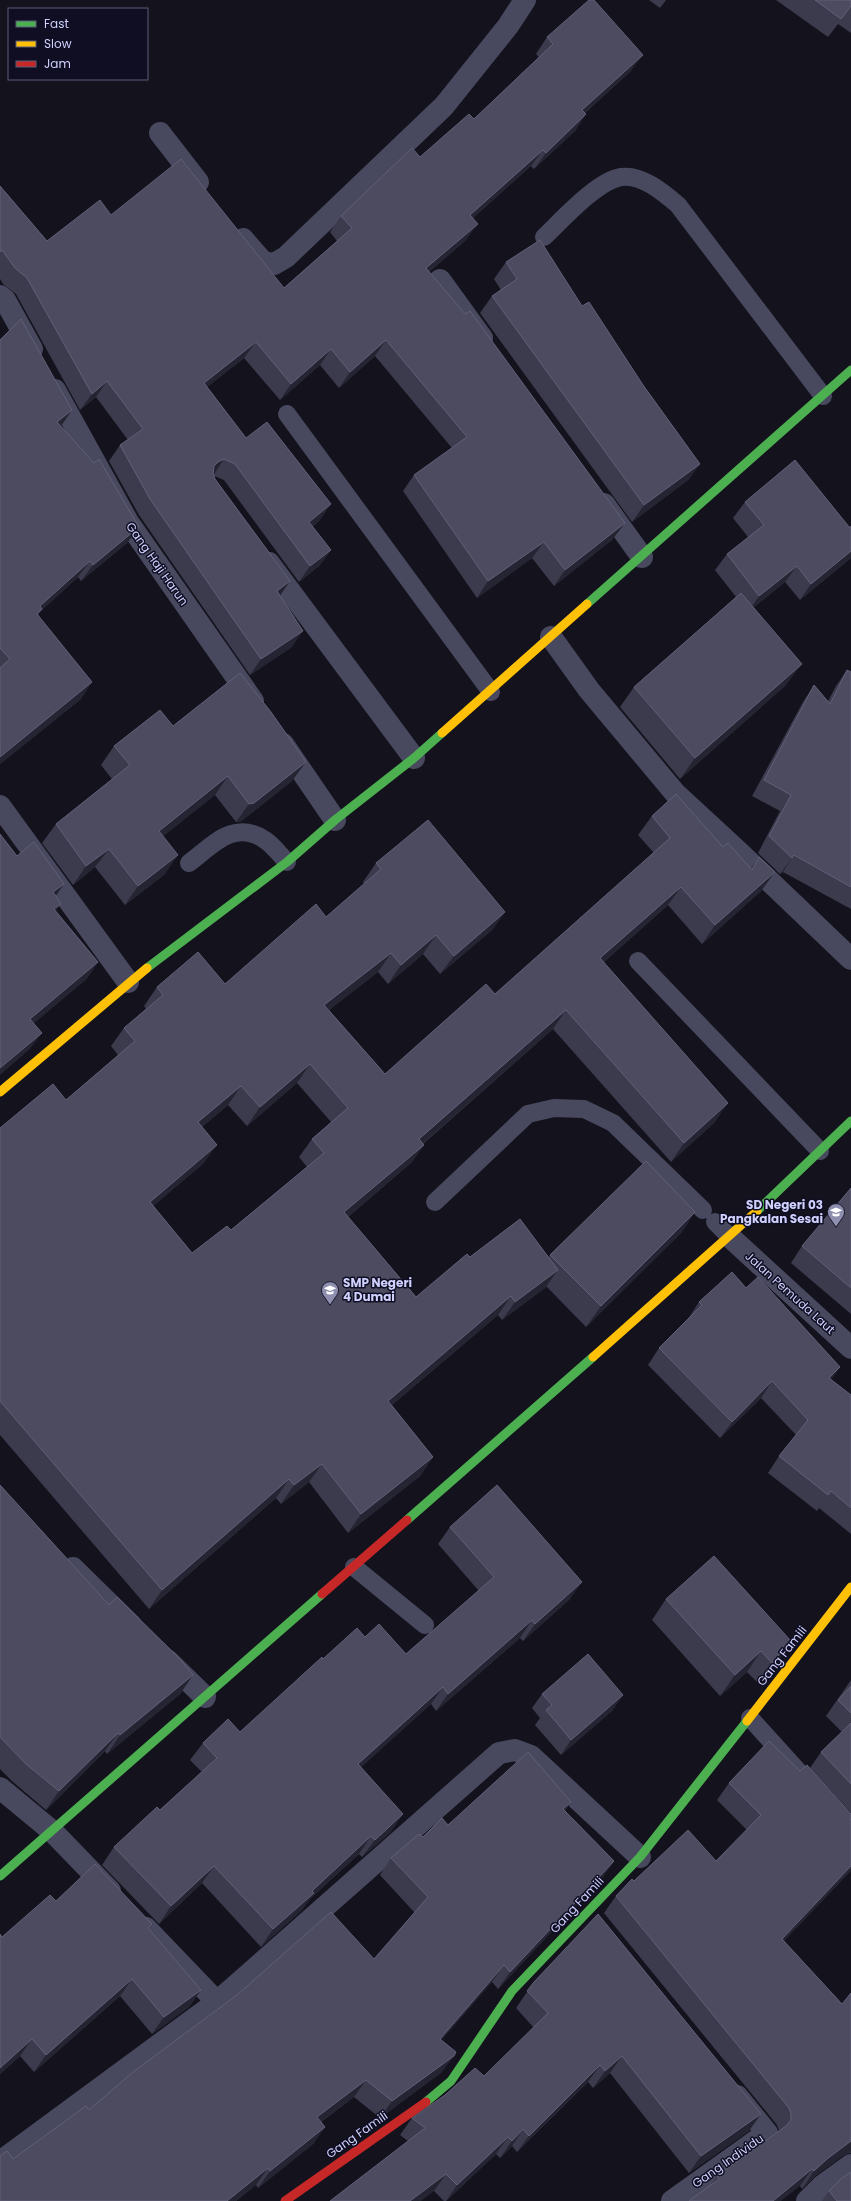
<svg xmlns="http://www.w3.org/2000/svg" width="851" height="2201" viewBox="0 0 851 2201" font-family="Poppins,sans-serif">
<style>
.lines{fill:none;stroke-linecap:round;stroke-linejoin:round}
.lane{stroke:#48495e;stroke-width:18}
.street{stroke:#48495e;stroke-width:22}
.fast{stroke:#4caf50;stroke-width:9}
.slow{stroke:#ffc107;stroke-width:9}
.jam{stroke:#c62828;stroke-width:9}
.wall{fill:#3c3b4d;fill-rule:evenodd}
.shaded-wall{fill:#252432}
.building{fill:#4c4b60;stroke:#616079;fill-rule:evenodd}
.labels{text-anchor:middle;stroke-width:3;stroke-linejoin:round;paint-order:stroke}
.street-label{font-size:12px;fill:#d0d1fe;stroke:#0f0e22}
.poi-label{font-size:12px;font-weight:bold;fill:#d0d1fe;stroke:#0f0e22;text-anchor:end}
</style>
<rect width="100%" height="100%" fill="#13121d"/>
<g class="lines">
<!-- lane -->
<path class="lane" d="M 544,237 C 563,219 597,181 621,177 C 642,174 664,193 678,205 L 823,396
M 287,414 L 491,692
M 189,863 C 213,845 234,819 265,840 C 273,845 280,855 287,862
M 638,961 L 820,1151
M 435,1202 L 528,1114 L 554,1108 L 584,1109 L 613,1123 L 703,1210
M 715,1222 L 730,1237
M 354,1567 L 425,1625
M 750,1718 L 799,1772"/>
<!-- street -->
<path class="street" d="M 160,133 L 198,182
M 243,239 L 263,262 L 274,264 L 286,257 L 444,106 L 508,26 L 525,0
M 440,280 L 482,338
M 0,296 L 5,300 L 32,349
M 55,390 L 128,522 L 253,701
M 604,504 L 642,557
M 269,563 L 414,758
M 551,637 L 589,690 L 675,793 L 740,853 L 851,959
M 283,744 L 335,820
M 0,806 L 128,982
M 730,1237 L 851,1348
M 73,1568 L 131,1625
M 167,1660 L 205,1697
M 0,1788 L 52,1831 L 110,1891
M 146,1928 L 217,2002
M 4,2159 L 217,2002 L 499,1753 L 515,1750 L 531,1756 L 640,1857
M 672,2201 L 767,2133 L 737,2096
M 807,2201 L 822,2186 L 851,2165"/>
<!-- fast -->
<path class="fast" d="M 587,604 L 851,370
M 147,968 L 287,862 L 335,820 L 414,758 L 442,733
M 757,1211 L 851,1121
M 407,1520 L 593,1357
M 0,1876 L 322,1594
M 426,2102 L 451,2081 L 512,1991 L 640,1857 L 747,1721"/>
<!-- slow -->
<path class="slow" d="M 442,733 L 587,604
M 0,1092 L 147,968
M 593,1357 L 757,1211
M 747,1721 L 851,1587"/>
<!-- jam -->
<path class="jam" d="M 322,1594 L 407,1520
M 285,2201 L 426,2102"/>
</g>
<!-- wall -->
<path class="wall" d="M 649,0 L 666,0 L 660,8 Z
M 776,0 L 851,0 L 851,33 L 838,24 L 828,37 Z
M 547,37 L 631,71 L 585,113 L 586,114 L 575,131 L 534,169 L 531,166 L 473,218 L 466,240 L 429,272 L 613,539 L 554,586 L 532,558 L 477,598 L 403,491 L 414,475 L 452,448 L 375,356 L 339,388 L 320,365 L 280,400 L 244,358 L 207,387 L 246,438 L 320,520 L 312,527 L 331,550 L 319,566 L 299,582 L 224,480 L 214,476 L 215,479 L 290,581 L 280,596 L 292,647 L 250,675 L 139,515 L 109,461 L 120,445 L 128,440 L 96,397 L 80,410 L 16,294 L 4,285 L 0,279 L 0,186 L 47,241 L 111,215 L 284,288 L 337,241 L 330,232 L 341,216 L 420,157 L 474,119 L 539,57 L 536,54 Z
M 506,262 L 582,306 L 643,385 L 700,464 L 688,480 L 632,522 L 480,313 L 492,296 L 501,290 L 494,279 Z
M 0,340 L 61,426 L 139,527 L 127,543 L 81,581 L 78,577 L 41,611 L 38,615 L 81,699 L 0,764 Z
M 745,502 L 850,528 L 851,526 L 851,558 L 800,600 L 785,582 L 753,608 L 787,684 L 680,779 L 620,707 L 634,687 L 736,597 L 715,570 L 727,554 L 748,537 L 733,518 Z
M 847,670 L 851,672 L 851,909 L 783,872 L 780,874 L 758,853 L 780,811 L 752,796 L 803,702 L 814,685 L 828,701 L 836,686 Z
M 173,726 L 292,781 L 240,822 L 236,822 L 215,795 L 163,836 L 165,874 L 125,905 L 95,867 L 73,885 L 42,843 L 56,824 L 112,779 L 101,765 L 114,746 Z
M 652,816 L 723,847 L 750,869 L 759,857 L 761,891 L 702,944 L 668,905 L 604,962 L 715,1122 L 671,1162 L 553,1029 L 423,1144 L 424,1145 L 411,1163 L 348,1217 L 416,1297 L 470,1257 L 549,1257 L 550,1255 L 695,1212 L 681,1233 L 586,1327 L 546,1286 L 545,1288 L 502,1320 L 498,1315 L 392,1405 L 433,1457 L 420,1476 L 348,1533 L 309,1482 L 281,1504 L 276,1498 L 149,1609 L 0,1435 L 0,1128 L 66,1100 L 118,1055 L 111,1046 L 124,1028 L 146,1009 L 144,1006 L 157,987 L 225,984 L 326,917 L 364,884 L 363,882 L 376,863 L 505,912 L 492,930 L 440,974 L 423,954 L 388,984 L 378,972 L 329,1010 L 385,1074 L 495,994 L 654,853 L 638,835 ZM 297,1083 L 331,1122 L 312,1139 L 299,1157 L 307,1167 L 231,1230 L 192,1253 L 153,1206 L 204,1163 L 202,1127 L 228,1105 L 247,1126 Z
M 851,1188 L 851,1314 L 791,1263 L 802,1246 Z
M 699,1302 L 831,1380 L 851,1395 L 851,1534 L 819,1508 L 817,1511 L 768,1473 L 779,1456 L 796,1435 L 761,1398 L 720,1438 L 648,1365 L 659,1348 L 688,1319 Z
M 0,1485 L 109,1605 L 193,1675 L 180,1694 L 107,1754 L 105,1751 L 46,1810 L 13,1782 L 0,1769 Z
M 450,1527 L 570,1599 L 523,1641 L 520,1638 L 436,1711 L 431,1704 L 361,1767 L 391,1832 L 362,1857 L 359,1854 L 310,1899 L 302,1910 L 261,1947 L 202,1883 L 159,1924 L 102,1865 L 114,1847 L 160,1810 L 202,1772 L 190,1760 L 203,1743 L 240,1732 L 323,1659 L 365,1637 L 406,1654 L 479,1591 L 438,1544 Z
M 666,1599 L 791,1641 L 777,1662 L 758,1683 L 747,1672 L 720,1696 L 652,1620 Z
M 851,1680 L 851,1813 L 810,1768 L 821,1752 L 842,1732 L 826,1716 Z
M 542,1694 L 613,1710 L 561,1755 L 535,1725 L 540,1718 L 532,1708 Z
M 769,1741 L 784,1941 L 842,2004 L 851,1993 L 851,2153 L 850,2153 L 844,2155 L 815,2176 L 802,2189 L 800,2186 L 710,2186 L 717,2176 L 779,2131 L 777,2125 L 604,1913 L 616,1896 L 634,1881 L 716,1861 L 747,1830 L 717,1800 L 729,1783 Z
M 571,1802 L 565,1811 L 614,1861 L 602,1878 L 498,1989 L 492,1982 L 441,2040 L 442,2072 L 380,2118 L 354,2097 L 321,2122 L 325,2127 L 313,2144 L 258,2188 L 256,2185 L 236,2201 L 0,2201 L 13,2159 L 89,2110 L 374,1959 L 415,1913 L 380,1875 L 391,1858 L 423,1837 L 448,1825 Z
M 56,1901 L 152,1924 L 149,1929 L 201,1990 L 189,2007 L 152,2034 L 120,1996 L 34,2072 L 20,2056 L 0,2074 L 0,1934 L 2,1937 Z
M 534,1982 L 749,2131 L 689,2173 L 610,2073 L 593,2088 L 588,2082 L 517,2152 L 512,2146 L 500,2158 L 496,2154 L 446,2201 L 444,2201 L 434,2191 L 408,2141 L 400,2135 L 412,2118 L 484,2076 L 534,2028 L 516,2008 Z
M 829,2191 L 851,2201 L 822,2201 Z"/>
<!-- shaded-wall -->
<path class="shaded-wall" d="M 643,55 L 631,71 L 570,126 L 582,110 Z
M 586,114 L 575,131 L 534,169 L 546,153 Z
M 543,150 L 531,166 L 458,231 L 470,215 Z
M 478,224 L 466,240 L 415,284 L 426,268 Z
M 386,340 L 375,356 L 339,388 L 350,372 Z
M 256,342 L 244,358 L 192,399 L 204,383 Z
M 331,349 L 320,365 L 280,400 L 291,384 Z
M 107,381 L 96,397 L 80,410 L 92,394 Z
M 72,410 L 61,426 L 57,422 Z
M 224,459 L 213,476 L 207,478 L 214,466 L 218,462 Z
M 700,464 L 688,480 L 632,522 L 644,505 Z
M 331,504 L 320,520 L 297,539 L 309,522 Z
M 625,523 L 613,539 L 554,586 L 565,570 Z
M 139,527 L 127,543 L 81,581 L 93,565 Z
M 544,542 L 532,558 L 477,598 L 488,581 Z
M 331,550 L 319,566 L 299,582 L 310,566 Z
M 851,551 L 851,558 L 800,600 L 811,584 Z
M 90,561 L 78,577 L 41,611 L 31,625 L 40,606 Z
M 797,566 L 785,582 L 748,612 L 759,596 Z
M 290,581 L 279,597 L 277,591 Z
M 303,631 L 292,647 L 250,675 L 261,659 Z
M 802,664 L 787,684 L 680,779 L 695,758 Z
M 92,682 L 81,699 L 0,764 L 0,757 Z
M 306,762 L 292,781 L 240,822 L 236,822 L 249,804 Z
M 228,776 L 215,795 L 146,850 L 159,831 Z
M 109,849 L 95,867 L 73,885 L 86,866 Z
M 178,855 L 165,874 L 125,905 L 138,886 Z
M 794,855 L 783,872 L 780,874 L 792,858 Z
M 775,872 L 761,891 L 702,944 L 715,925 Z
M 64,884 L 53,900 L 53,892 Z
M 681,887 L 668,905 L 587,977 L 600,958 Z
M 61,904 L 49,920 L 54,909 Z
M 505,912 L 492,930 L 440,974 L 454,956 Z
M 436,935 L 423,954 L 388,984 L 401,965 Z
M 391,953 L 378,972 L 311,1024 L 324,1005 Z
M 98,962 L 87,979 L 19,1036 L 30,1019 Z
M 566,1010 L 553,1029 L 406,1158 L 419,1139 Z
M 42,1033 L 30,1049 L 0,1075 L 0,1068 Z
M 310,1064 L 297,1083 L 247,1126 L 260,1107 Z
M 241,1086 L 228,1105 L 185,1141 L 198,1122 Z
M 728,1103 L 715,1122 L 671,1162 L 684,1143 Z
M 217,1145 L 204,1163 L 137,1220 L 150,1202 Z
M 424,1145 L 411,1163 L 331,1231 L 344,1212 Z
M 695,1212 L 681,1233 L 586,1327 L 601,1306 Z
M 558,1270 L 545,1288 L 502,1320 L 515,1302 Z
M 511,1296 L 498,1315 L 375,1419 L 388,1401 Z
M 840,1367 L 829,1383 L 829,1378 Z
M 772,1381 L 761,1398 L 720,1438 L 732,1422 Z
M 433,1457 L 420,1476 L 348,1533 L 361,1514 Z
M 322,1464 L 309,1482 L 281,1504 L 294,1485 Z
M 289,1479 L 276,1498 L 149,1609 L 162,1590 Z
M 582,1582 L 570,1599 L 523,1641 L 535,1624 Z
M 532,1620 L 520,1638 L 436,1711 L 448,1694 Z
M 791,1641 L 777,1662 L 758,1683 L 772,1663 Z
M 761,1651 L 747,1672 L 720,1696 L 735,1675 Z
M 193,1675 L 180,1694 L 107,1754 L 120,1735 Z
M 443,1687 L 431,1704 L 346,1781 L 358,1764 Z
M 623,1695 L 613,1710 L 561,1755 L 571,1740 Z
M 118,1733 L 105,1751 L 46,1810 L 59,1791 Z
M 571,1802 L 559,1819 L 563,1809 Z
M 403,1814 L 391,1832 L 362,1857 L 375,1840 Z
M 371,1836 L 359,1854 L 310,1899 L 302,1910 L 261,1947 L 273,1929 L 312,1891 Z
M 614,1861 L 602,1878 L 498,1989 L 510,1972 Z
M 214,1866 L 202,1883 L 159,1924 L 171,1906 Z
M 851,1866 L 851,1871 L 770,1956 L 782,1939 Z
M 504,1965 L 492,1982 L 428,2056 L 440,2039 Z
M 132,1979 L 120,1996 L 34,2072 L 46,2055 Z
M 201,1990 L 189,2007 L 152,2034 L 164,2017 Z
M 32,2039 L 20,2056 L 0,2074 L 0,2068 Z
M 454,2056 L 442,2072 L 380,2118 L 392,2101 Z
M 622,2056 L 610,2073 L 593,2088 L 605,2071 Z
M 600,2065 L 588,2082 L 517,2152 L 529,2136 Z
M 366,2080 L 354,2097 L 305,2133 L 317,2117 Z
M 761,2114 L 749,2131 L 689,2173 L 701,2156 Z
M 325,2127 L 313,2144 L 258,2188 L 270,2171 Z
M 523,2129 L 512,2146 L 500,2158 L 512,2141 Z
M 508,2137 L 496,2154 L 446,2201 L 457,2185 Z
M 851,2141 L 851,2151 L 850,2153 L 844,2155 L 815,2176 L 802,2189 L 814,2171 L 827,2159 Z
M 268,2168 L 256,2185 L 236,2201 L 227,2201 Z
M 812,2169 L 800,2186 L 781,2201 L 773,2201 Z
M 446,2174 L 434,2191 L 421,2201 L 410,2201 Z"/>
<!-- building -->
<path class="building" d="M 589,0 L 594,0 L 643,55 L 582,110 L 586,114 L 546,153 L 543,150 L 470,215 L 478,224 L 426,268 L 465,314 L 470,311 L 625,523 L 565,570 L 544,542 L 488,581 L 414,475 L 467,437 L 386,340 L 350,372 L 331,349 L 291,384 L 256,342 L 204,383 L 246,438 L 267,422 L 331,504 L 309,522 L 331,550 L 310,566 L 235,464 L 224,459 L 218,462 L 214,466 L 213,473 L 215,479 L 290,581 L 277,591 L 303,631 L 261,659 L 150,499 L 120,445 L 143,429 L 107,381 L 92,394 L 27,278 L 15,268 L 2,250 L 0,252 L 0,186 L 47,241 L 100,200 L 111,215 L 181,159 L 284,288 L 352,228 L 341,216 L 412,148 L 420,157 L 469,114 L 474,119 L 553,44 L 547,37 Z
M 815,0 L 851,0 L 851,6 L 841,19 Z
M 540,240 L 582,306 L 589,302 L 643,385 L 700,464 L 644,505 L 492,296 L 517,279 L 506,262 Z
M 21,319 L 72,410 L 57,422 L 94,463 L 99,459 L 139,527 L 93,565 L 90,561 L 40,606 L 42,609 L 37,614 L 92,682 L 0,757 L 0,668 L 10,659 L 0,648 L 0,340 Z
M 795,460 L 850,528 L 851,526 L 851,551 L 811,584 L 797,566 L 759,596 L 727,554 L 764,525 L 745,502 Z
M 741,593 L 802,664 L 695,758 L 634,687 Z
M 847,670 L 851,672 L 851,887 L 794,855 L 792,858 L 769,836 L 791,795 L 764,780 L 814,685 L 830,704 Z
M 240,673 L 271,712 L 306,762 L 254,803 L 249,804 L 228,776 L 159,831 L 178,855 L 138,886 L 109,849 L 86,866 L 56,824 L 130,765 L 114,746 L 160,710 L 173,726 Z
M 676,794 L 723,847 L 728,843 L 752,870 L 759,857 L 775,872 L 715,925 L 681,887 L 600,958 L 728,1103 L 684,1143 L 566,1010 L 419,1139 L 424,1145 L 344,1212 L 416,1297 L 467,1254 L 470,1257 L 520,1219 L 558,1270 L 515,1302 L 511,1296 L 388,1401 L 433,1457 L 361,1514 L 322,1464 L 294,1485 L 289,1479 L 162,1590 L 0,1401 L 0,1128 L 53,1084 L 66,1100 L 135,1041 L 124,1028 L 163,995 L 157,987 L 198,952 L 225,984 L 316,904 L 326,917 L 381,869 L 376,863 L 428,820 L 505,912 L 454,956 L 436,935 L 401,965 L 391,953 L 324,1005 L 385,1074 L 486,984 L 495,994 L 670,838 L 652,816 ZM 310,1064 L 348,1108 L 312,1139 L 324,1153 L 231,1230 L 227,1226 L 192,1253 L 150,1202 L 217,1145 L 198,1122 L 241,1086 L 260,1107 Z
M 0,834 L 17,856 L 34,842 L 64,884 L 53,892 L 61,904 L 54,909 L 98,962 L 30,1019 L 42,1033 L 0,1068 Z
M 646,1161 L 695,1212 L 601,1306 L 550,1255 Z
M 851,1188 L 851,1288 L 802,1246 Z
M 732,1272 L 746,1288 L 758,1277 L 840,1367 L 829,1378 L 851,1395 L 851,1508 L 831,1491 L 828,1495 L 779,1456 L 808,1420 L 772,1381 L 732,1422 L 659,1348 L 702,1305 L 699,1302 Z
M 0,1485 L 109,1605 L 117,1597 L 180,1659 L 193,1675 L 120,1735 L 118,1733 L 59,1791 L 26,1764 L 0,1737 Z
M 497,1485 L 582,1582 L 535,1624 L 532,1620 L 448,1694 L 443,1687 L 358,1764 L 403,1814 L 375,1840 L 371,1836 L 312,1891 L 314,1893 L 273,1929 L 214,1866 L 171,1906 L 114,1847 L 157,1807 L 160,1810 L 217,1758 L 203,1743 L 228,1719 L 240,1732 L 322,1657 L 323,1659 L 357,1628 L 365,1637 L 379,1624 L 406,1654 L 494,1577 L 450,1527 Z
M 714,1556 L 791,1641 L 772,1663 L 761,1651 L 735,1675 L 666,1599 Z
M 588,1654 L 623,1695 L 571,1740 L 546,1710 L 552,1705 L 542,1694 Z
M 851,1686 L 851,1713 L 838,1700 Z
M 851,1723 L 851,1784 L 821,1752 Z
M 769,1741 L 800,1771 L 807,1765 L 851,1814 L 851,1819 L 850,1820 L 851,1820 L 851,1866 L 782,1939 L 842,2004 L 851,1993 L 851,2141 L 827,2159 L 814,2171 L 812,2169 L 773,2201 L 689,2201 L 719,2179 L 717,2176 L 786,2126 L 791,2120 L 791,2114 L 789,2108 L 616,1896 L 632,1879 L 634,1881 L 688,1830 L 716,1861 L 761,1815 L 729,1783 Z
M 528,1752 L 571,1802 L 563,1809 L 614,1861 L 510,1972 L 504,1965 L 440,2039 L 456,2052 L 454,2056 L 392,2101 L 366,2080 L 317,2117 L 325,2127 L 270,2171 L 268,2168 L 227,2201 L 0,2201 L 0,2156 L 7,2151 L 13,2159 L 86,2106 L 89,2110 L 133,2072 L 237,1995 L 331,1912 L 374,1959 L 428,1897 L 391,1858 L 419,1834 L 423,1837 L 442,1818 L 448,1825 Z
M 95,1864 L 152,1924 L 148,1928 L 201,1990 L 164,2017 L 132,1979 L 46,2055 L 32,2039 L 0,2068 L 0,1934 L 2,1937 L 50,1895 L 56,1901 Z
M 598,1914 L 761,2114 L 701,2156 L 622,2056 L 605,2071 L 600,2065 L 529,2136 L 523,2129 L 512,2141 L 508,2137 L 457,2185 L 446,2174 L 410,2201 L 330,2201 L 425,2128 L 412,2118 L 445,2095 L 475,2068 L 484,2076 L 548,2013 L 527,1991 L 534,1982 Z
M 851,2172 L 851,2201 L 837,2201 L 829,2191 L 842,2178 Z"/>
<!-- icons -->
<defs>
<g id="school-pin" transform="scale(0.9)"><path d="M0 17L-7.5 6A9.5 9.5 0 1 1 7.5 6Z" fill="#8e8eaf" stroke="#0f0e22"/><path d="M0-5L7-2L0 1L-7-2ZM-4 1L0 2.5L4 1V4Q0 6-4 4Z" fill="#fff"/></g>
</defs>
<g fill-rule="evenodd">
<use href="#school-pin" x="836" y="1212"/>
<use href="#school-pin" x="330" y="1290"/>
</g>
<g class="labels">
<!-- street labels -->
<g class="street-label">
<text transform="translate(157 564) rotate(55)" y="4">Gang Haji Harun</text>
<text transform="translate(790 1293) rotate(42)" y="4">Jalan Pemuda Laut</text>
<text transform="translate(782 1656) rotate(-52)" y="4">Gang Famili</text>
<text transform="translate(577 1905) rotate(-47)" y="4">Gang Famili</text>
<text transform="translate(357 2135) rotate(-35)" y="4">Gang Famili</text>
<text transform="translate(728 2161) rotate(-35)" y="4">Gang Individu</text>
</g>
<!-- poi labels -->
<g class="poi-label">
<text x="823" y="1209">SD Negeri 03<tspan x="823" dy="14">Pangkalan Sesai</tspan></text>
<text x="343" y="1287" text-anchor="start">SMP Negeri<tspan x="343" dy="14">4 Dumai</tspan></text>
</g>
</g>
<!-- legend -->
<rect x="8" y="8" width="140" height="72" fill="#0f0e22" stroke="#5c5c7a"/>
<rect x="16" y="21" width="20" height="6" fill="#4caf50" stroke="#5c5c7a"/>
<text x="44" y="28" font-size="12" fill="#d0d1fe">Fast</text>
<rect x="16" y="41" width="20" height="6" fill="#ffc107" stroke="#5c5c7a"/>
<text x="44" y="48" font-size="12" fill="#d0d1fe">Slow</text>
<rect x="16" y="61" width="20" height="6" fill="#c62828" stroke="#5c5c7a"/>
<text x="44" y="68" font-size="12" fill="#d0d1fe">Jam</text>
</svg>
